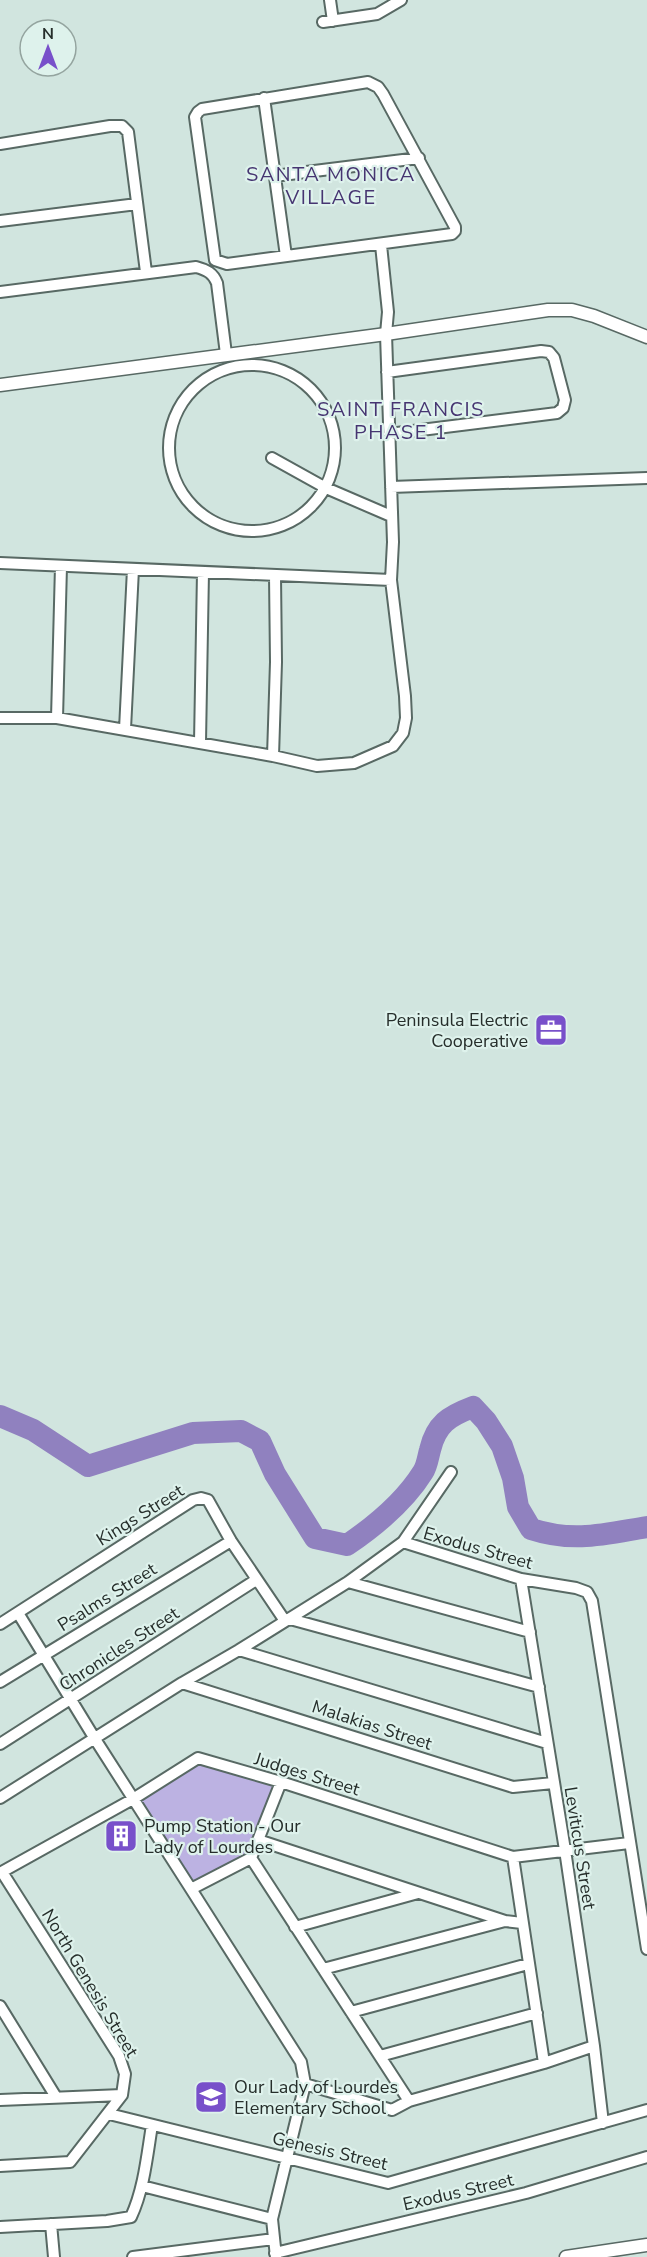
<svg xmlns="http://www.w3.org/2000/svg" width="647" height="2257" viewBox="0 0 647 2257" font-family="'Nunito Sans',sans-serif">
<style>
.green{fill:#bcb2e2}
.lines{fill:none;stroke-linecap:round;stroke-linejoin:round}
.river{stroke:#9081bf;stroke-width:22}
.minor-casing{stroke:#586964;stroke-width:14}
.tertiary-casing{stroke:#586964;stroke-width:15}
.minor{stroke:#fff;stroke-width:10}
.tertiary{stroke:#fff;stroke-width:12}
.labels{text-anchor:middle;stroke-width:4.5;stroke-linejoin:round;paint-order:stroke}
.poi-label{font-size:18px;fill:#262e2b;stroke:#def2ec;text-anchor:start}
.street-label{font-size:18px;fill:#262e2b;stroke:#def2ec}
.neighbourhood-label{font-size:20px;letter-spacing:1.5px;fill:#463571;stroke:#def2ec}
</style>
<rect width="100%" height="100%" fill="#d1e5df"/>
<!-- green -->
<path class="green" d="M 199,1760 L 278,1783 L 249,1855 L 197,1886 L 138,1796 Z"/>
<g class="lines">
<!-- river -->
<path class="river" d="M 0,1416 L 33,1430 L 88,1466 L 193,1433 L 241,1431 L 260,1441 L 275,1474 L 315,1538 L 347,1545 C 375,1526 405,1501 423,1472 C 427,1466 428,1457 430,1450 C 436,1424 449,1416 473,1407 L 486,1421 L 502,1446 L 513,1478 L 518,1507 L 531,1529 C 574,1543 605,1534 647,1527"/>
<!-- minor casing -->
<g class="minor-casing">
<path id="minor" d="M 330,0 L 333,21
M 323,22 L 377,14 L 401,0
M 368,82 L 378,87 L 383,94 L 455,227 L 455,231 L 452,234 L 227,264 L 215,260 L 195,117 L 198,112 L 202,109 Z
M 264,98 L 286,256
M 0,144 L 110,126 L 122,126 L 128,132 L 146,272
M 274,176 L 419,158
M 0,221 L 137,204
M 0,292 L 196,267 C 207,270 213,273 217,283 L 226,354
M169 448a83 83 0 1 1 166 0a83 83 0 1 1-166 0Z
M 387,372 L 541,351 L 549,352 L 554,358 L 565,400 L 563,408 L 557,413 L 389,434
M 272,458 L 326,488 L 391,516
M 391,487 L 647,478
M 0,563 L 391,580 L 393,542 L 386,334 L 388,312 L 381,245
M 0,718 L 57,718 L 273,756 L 276,662 L 275,576
M 57,718 L 61,566
M 125,729 L 133,569
M 200,742 L 203,572
M 273,756 L 317,766 L 354,763 L 393,746 L 403,733 L 406,718 L 405,696 L 391,580
M 403,1542 L 451,1472
M 521,1579 L 565,1850 L 594,2046 L 603,2123
M 348,1582 L 530,1632
M 18,1613 L 95,1739 L 191,1889
M 290,1619 L 539,1687
M 0,1624 L 193,1500 L 201,1498 L 208,1500 L 231,1541 L 285,1621
M 239,1650 L 547,1743
M 0,1682 L 231,1541
M 182,1683 L 513,1787 L 553,1783
M 0,1744 L 256,1580
M 0,1798 L 182,1683 L 239,1650 L 348,1582 L 403,1542 L 521,1579 L 576,1588 L 587,1592 L 592,1601 L 647,1949
M 258,1840 L 505,1921 L 522,1923
M 513,1857 L 544,2063
M 251,1858 L 281,1782
M 0,1873 L 133,1799 L 198,1758 L 281,1782 L 513,1857 L 629,1843
M 295,1927 L 418,1893
M 323,1969 L 505,1921
M 0,2006 L 56,2097
M 351,2012 L 528,1964
M 380,2056 L 537,2013
M 305,2084 L 392,2110 L 409,2101 L 544,2063 L 594,2046
M 0,2100 L 122,2095
M 109,2114 L 388,2183 L 647,2110
M 0,2166 L 70,2162 L 122,2095 L 125,2074 L 119,2056 L 2,1872
M 142,2186 L 272,2219
M 51,2224 L 54,2257
M 0,2227 L 107,2221 L 131,2217 C 144,2189 147,2156 152,2125
M 275,2253 L 526,2193 L 647,2157
M 133,2257 L 274,2239
M 276,2257 L 272,2219 L 305,2084 L 301,2062 L 191,1889 L 251,1858 L 409,2101"/>
</g>
<!-- tertiary casing -->
<g class="tertiary-casing">
<path id="tertiary" d="M 0,385 L 386,334 L 548,310 L 572,310 L 594,316 L 647,337
M 566,2257 L 647,2245"/>
</g>
<!-- minor -->
<use href="#minor" class="minor"/>
<!-- tertiary -->
<use href="#tertiary" class="tertiary"/>
</g>
<!-- icons -->
<defs>
<g id="office-square" transform="scale(1.725)"><rect x="-9" y="-9" width="18" height="18" rx="4" fill="#7850ca" stroke="#def2ec"/><path d="M-6-3h4V-5.5h4V-3h4V5H-6ZM-1-4.5V-3h2v-1.5ZM-6 0V1H6V0Z" fill="#fff"/></g>
<g id="building-square" transform="scale(1.725)"><rect x="-9" y="-9" width="18" height="18" rx="4" fill="#7850ca" stroke="#def2ec"/><path d="M-4-6H4V6H1V3H-1V6H-4ZM-2.5-4.3h1.7v1.8h-1.7ZM.8-4.3h1.7v1.8H.8ZM-2.5-1h1.7V.8h-1.7ZM.8-1h1.7V.8H.8Z" fill="#fff"/></g>
<g id="school-square" transform="scale(1.725)"><rect x="-9" y="-9" width="18" height="18" rx="4" fill="#7850ca" stroke="#def2ec"/><path d="M0-5L7-2L0 1L-7-2ZM-4 1L0 2.5L4 1V4Q0 6-4 4Z" fill="#fff"/></g>
</defs>
<g fill-rule="evenodd">
<use href="#office-square" x="551" y="1030"/>
<use href="#building-square" x="121" y="1836"/>
<use href="#school-square" x="211" y="2097"/>
</g>
<g class="labels">
<!-- poi labels -->
<g class="poi-label">
<text x="528" y="1026" text-anchor="end">Peninsula Electric<tspan x="528" dy="21">Cooperative</tspan></text>
<text x="144" y="1832">Pump Station - Our<tspan x="144" dy="21">Lady of Lourdes</tspan></text>
<text x="234" y="2093">Our Lady of Lourdes<tspan x="234" dy="21">Elementary School</tspan></text>
</g>
<!-- street labels -->
<g class="street-label">
<text transform="translate(140 1515) rotate(-32)" y="6">Kings Street</text>
<text transform="translate(478 1548) rotate(16)" y="6">Exodus Street</text>
<text transform="translate(107 1597) rotate(-32)" y="6">Psalms Street</text>
<text transform="translate(119 1649) rotate(-33)" y="6">Chronicles Street</text>
<text transform="translate(372 1725) rotate(18)" y="6">Malakias Street</text>
<text transform="translate(307 1774) rotate(17)" y="6">Judges Street</text>
<text transform="translate(580 1848) rotate(81)" y="6">Leviticus Street</text>
<text transform="translate(90 1983) rotate(59)" y="6">North Genesis Street</text>
<text transform="translate(330 2151) rotate(13)" y="6">Genesis Street</text>
<text transform="translate(458 2192) rotate(-13)" y="6">Exodus Street</text>
</g>
<!-- neighbourhood labels -->
<g class="neighbourhood-label">
<text x="331" y="181">SANTA MONICA<tspan x="331" dy="23">VILLAGE</tspan></text>
<text x="401" y="416">SAINT FRANCIS<tspan x="401" dy="23">PHASE 1</tspan></text>
</g>
</g>
<!-- north arrow -->
<g transform="translate(48 48)"><circle r="28" fill="#def2ec" stroke="#94a49f" stroke-width="1.5"/>
<path d="M0-4.5L10 22L0 15L-10 22Z" fill="#7850ca"/>
<text y="-9" font-size="16" font-weight="bold" text-anchor="middle" fill="#262e2b">N</text>
</g>
</svg>
